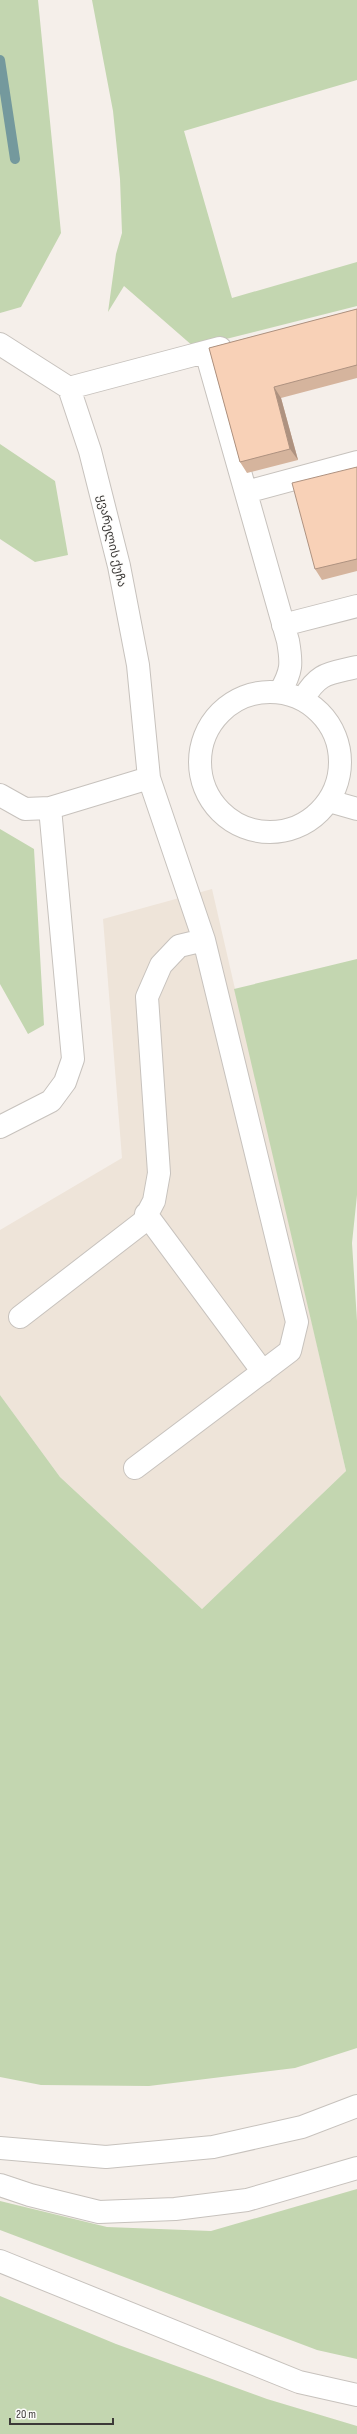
<svg xmlns="http://www.w3.org/2000/svg" width="357" height="2434" viewBox="0 0 357 2434" font-family="'Sofia Sans Condensed','Noto Sans Georgian',sans-serif">
<style>
.built{fill:#eee4d9}
.green{fill:#c3d6b0}
.lines{fill:none;stroke-linecap:round;stroke-linejoin:round}
.stream{stroke:#74999d;stroke-width:10}
.minor-casing{stroke:#c7c2bd;stroke-width:24}
.minor{stroke:#fff;stroke-width:22}
.wall{fill:#d5b49d}
.shaded-wall{fill:#ae9280}
.building{fill:#f8d1b7;stroke:#ae9280}
.labels{text-anchor:middle;stroke-width:3;stroke-linejoin:round;paint-order:stroke}
.street-label{font-size:12px;fill:#3c3a38;stroke:#fefdfc}
</style>
<rect width="100%" height="100%" fill="#f5efea"/>
<!-- built -->
<path class="built" d="M 212,889 L 346,1471 L 202,1609 L 60,1477 L 0,1395 L 0,1230 L 122,1158 L 103,919 Z"/>
<!-- green -->
<path class="green" d="M 0,0 L 38,0 L 61,233 L 21,307 L 0,313 Z
M 92,0 L 357,0 L 357,80 L 184,131 L 232,298 L 357,262 L 357,306 L 194,347 L 124,286 L 108,312 L 116,254 L 122,233 L 120,179 L 113,111 Z
M 0,444 L 55,481 L 68,555 L 35,562 L 0,539 Z
M 0,829 L 34,849 L 44,1025 L 28,1034 L 0,984 Z
M 357,959 L 357,1195 L 352,1243 L 357,1321 L 357,2048 L 295,2068 L 149,2086 L 41,2085 L 0,2077 L 0,1395 L 60,1477 L 202,1609 L 346,1471 L 234,989 Z
M 357,2189 L 357,2359 L 317,2350 L 0,2230 L 0,2201 L 107,2227 L 211,2231 Z
M 0,2296 L 116,2344 L 267,2399 L 357,2426 L 357,2434 L 0,2434 Z"/>
<g class="lines">
<!-- stream -->
<path class="stream" d="M 0,60 L 15,159"/>
<!-- minor casing -->
<g class="minor-casing">
<path id="minor" d="M 0,344 L 69,388 L 90,451 L 119,566 L 138,665 L 149,778 L 204,940 L 297,1322 L 290,1351 L 135,1468
M 206,352 L 288,641 C 292,664 292,671 280,692
M 69,388 L 220,348
M 246,492 L 357,462
M 283,625 L 357,606
M200 762a70 70 0 1 1 140 0a70 70 0 1 1-140 0Z
M 303,699 C 319,672 328,674 357,667
M 0,795 L 25,809 L 50,808 L 149,778
M 329,801 L 357,809
M 0,1127 L 51,1101 L 65,1082 L 73,1059 L 50,808
M 146,1214 L 263,1372
M 20,1317 L 143,1222 L 154,1201 L 159,1173 L 147,997 L 161,965 L 179,946 L 204,940
M 0,2148 L 106,2157 L 213,2147 L 302,2127 L 357,2106
M 0,2185 L 30,2195 L 99,2212 L 175,2209 L 247,2200 L 357,2168
M 0,2261 L 299,2382 L 357,2395"/>
</g>
<!-- minor -->
<use href="#minor" class="minor"/>
</g>
<!-- wall -->
<path class="wall" d="M 357,309 L 357,378 L 281,398 L 298,460 L 247,473 L 240,462 L 209,348 Z
M 357,467 L 357,571 L 322,580 L 315,569 Z"/>
<!-- shaded-wall -->
<path class="shaded-wall" d="M 274,387 L 281,398 L 298,460 L 290,449 Z"/>
<!-- building -->
<path class="building" d="M 357,309 L 357,365 L 274,387 L 290,449 L 240,462 L 209,348 Z
M 357,467 L 357,559 L 315,569 L 292,483 Z"/>
<g class="labels">
<!-- street labels -->
<g class="street-label">
<text transform="translate(112 541) rotate(77)" y="4">ყვარელის ქუჩა</text>
</g>
</g>
<!-- scale -->
<path d="M10 2418v6h103v-6" fill="none" stroke="#3c3a38" stroke-width="2"/>
<text x="16" y="2418" font-size="12" fill="#3c3a38" stroke="#fefdfc" stroke-width="3" paint-order="stroke">20 m</text>
</svg>
